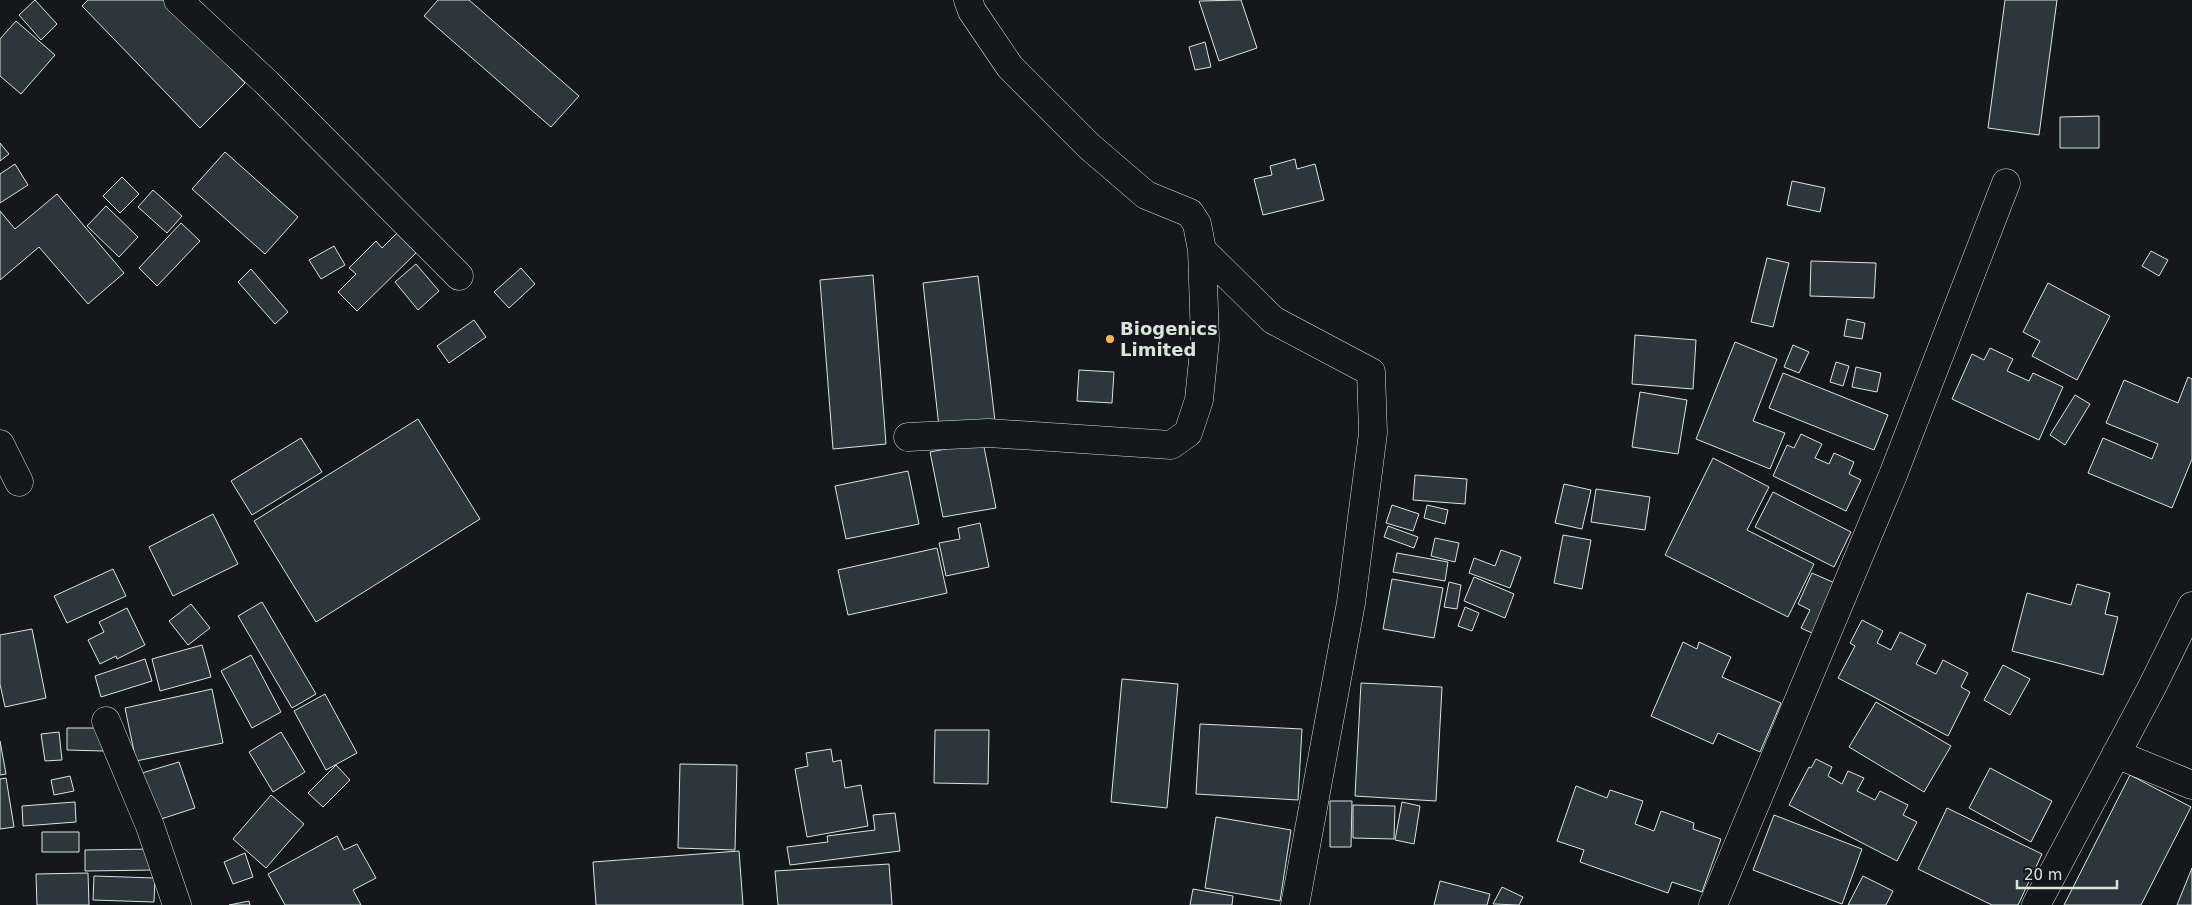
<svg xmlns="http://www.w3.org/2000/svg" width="2192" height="905" viewBox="0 0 2192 905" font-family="'DejaVu Sans',sans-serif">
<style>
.building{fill:#2c363c;stroke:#d8e6dc}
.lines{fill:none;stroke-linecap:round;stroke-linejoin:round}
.street-casing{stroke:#d8e6dc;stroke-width:29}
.street{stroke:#14181c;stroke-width:28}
.poi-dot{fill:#ffb74d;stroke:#14181c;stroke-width:2}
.labels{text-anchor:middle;stroke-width:4;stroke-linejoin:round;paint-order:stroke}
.poi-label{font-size:18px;font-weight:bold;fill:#d8e6dc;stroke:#14181c;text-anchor:start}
</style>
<rect width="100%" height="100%" fill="#14181c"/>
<!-- building -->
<path class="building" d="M 35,0 L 57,24 L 41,40 L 19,15 Z
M 88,0 L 164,0 L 245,83 L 200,128 L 82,6 Z
M 438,0 L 469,0 L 579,96 L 551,127 L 424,16 Z
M 1241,0 L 1257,48 L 1219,61 L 1199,1 Z
M 2005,0 L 2057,0 L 2039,135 L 1988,128 Z
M 16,21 L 55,55 L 21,94 L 0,76 L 0,39 Z
M 1205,42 L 1211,67 L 1195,70 L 1189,47 Z
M 2099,116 L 2099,148 L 2060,148 L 2060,117 Z
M 0,143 L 9,154 L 0,161 Z
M 225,152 L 298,217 L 265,254 L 192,189 Z
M 1295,159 L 1297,169 L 1315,164 L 1324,200 L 1263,215 L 1254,179 L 1272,175 L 1270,166 Z
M 15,164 L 28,185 L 0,203 L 0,174 Z
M 122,177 L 139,194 L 120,213 L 103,196 Z
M 1792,181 L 1825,188 L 1820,212 L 1787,205 Z
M 153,190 L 182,216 L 167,233 L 138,207 Z
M 57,194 L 124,273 L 88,304 L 39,247 L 0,280 L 0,211 L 15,229 Z
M 106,206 L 138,237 L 119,257 L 87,226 Z
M 181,223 L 200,241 L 157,286 L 139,268 Z
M 397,233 L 416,253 L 357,311 L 338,292 L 356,274 L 349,268 L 376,241 L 382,248 Z
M 334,246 L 345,265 L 321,279 L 309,260 Z
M 2151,251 L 2168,260 L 2159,276 L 2142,266 Z
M 1767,258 L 1789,263 L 1773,327 L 1751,322 Z
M 1811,261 L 1876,263 L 1874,298 L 1810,296 Z
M 416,264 L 439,291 L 418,310 L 395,282 Z
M 521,268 L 535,284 L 509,308 L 494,292 Z
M 251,269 L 288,312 L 275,324 L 238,282 Z
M 873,275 L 886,444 L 833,449 L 820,280 Z
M 978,276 L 995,421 L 939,427 L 923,283 Z
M 2048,283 L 2110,316 L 2077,380 L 2032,356 L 2040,341 L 2023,332 Z
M 1847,319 L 1865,323 L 1862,339 L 1844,336 Z
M 474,320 L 486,337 L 449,363 L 437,346 Z
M 1635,335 L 1696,340 L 1693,389 L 1632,384 Z
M 1735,342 L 1777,359 L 1753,421 L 1785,433 L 1770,469 L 1696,439 Z
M 1793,345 L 1809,352 L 1799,373 L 1784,367 Z
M 1990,348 L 2013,359 L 2007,371 L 2029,381 L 2033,373 L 2063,387 L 2039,440 L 1952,399 L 1972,354 L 1984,360 Z
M 1836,362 L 1849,366 L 1843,386 L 1830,382 Z
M 1856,367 L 1881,373 L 1877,392 L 1852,387 Z
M 1079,370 L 1114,372 L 1112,403 L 1077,401 Z
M 1783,373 L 1888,415 L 1874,450 L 1769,408 Z
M 2188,377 L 2192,379 L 2192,459 L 2172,508 L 2088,473 L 2103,438 L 2152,459 L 2158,444 L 2106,423 L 2124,380 L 2178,403 Z
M 1640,392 L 1687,400 L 1678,454 L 1632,447 Z
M 2075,395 L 2090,404 L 2065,445 L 2050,435 Z
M 418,419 L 480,519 L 316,622 L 254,521 Z
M 1801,434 L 1822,444 L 1815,458 L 1829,464 L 1834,453 L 1854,462 L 1849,474 L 1861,480 L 1846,511 L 1773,476 L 1787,445 L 1794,448 Z
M 301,438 L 322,472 L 252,515 L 231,481 Z
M 983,442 L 996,508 L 943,517 L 930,452 Z
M 1713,458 L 1769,487 L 1747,530 L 1814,564 L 1788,617 L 1665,555 Z
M 908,471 L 919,524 L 846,539 L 835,486 Z
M 1415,475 L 1467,479 L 1465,504 L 1413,500 Z
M 1564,484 L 1591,490 L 1582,529 L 1555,523 Z
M 1596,489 L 1650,497 L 1645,530 L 1591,522 Z
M 1773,492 L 1851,532 L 1834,567 L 1755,527 Z
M 1392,505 L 1419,514 L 1413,531 L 1386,523 Z
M 1427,505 L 1448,510 L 1445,524 L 1424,518 Z
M 213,514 L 238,564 L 173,596 L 149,547 Z
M 980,523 L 989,567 L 946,576 L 939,543 L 960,539 L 958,528 Z
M 1388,526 L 1418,537 L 1414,548 L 1384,537 Z
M 1563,535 L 1591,540 L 1582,589 L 1554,583 Z
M 1435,538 L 1459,543 L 1455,562 L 1431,556 Z
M 937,548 L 947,593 L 848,615 L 838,570 Z
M 1501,550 L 1521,557 L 1510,588 L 1469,573 L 1474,558 L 1495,566 Z
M 1397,553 L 1448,562 L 1445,581 L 1393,572 Z
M 113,569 L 126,596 L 67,623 L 54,596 Z
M 1812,573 L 1837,584 L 1812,633 L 1801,628 L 1810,610 L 1798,604 Z
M 1474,577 L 1514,594 L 1505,618 L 1464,601 Z
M 1392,579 L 1443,588 L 1434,638 L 1383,629 Z
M 1449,582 L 1461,585 L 1457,609 L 1444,607 Z
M 2077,584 L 2110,593 L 2105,614 L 2118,617 L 2103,675 L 2012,651 L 2027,593 L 2071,605 Z
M 262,602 L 316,694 L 292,708 L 238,616 Z
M 191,604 L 210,628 L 188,645 L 169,621 Z
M 1465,607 L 1479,613 L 1472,631 L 1458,626 Z
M 127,608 L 145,645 L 117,659 L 116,656 L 100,664 L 88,640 L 104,632 L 99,622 Z
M 1862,620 L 1883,631 L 1877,643 L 1891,650 L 1900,632 L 1926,645 L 1916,664 L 1936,674 L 1943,660 L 1968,673 L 1961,687 L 1970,692 L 1948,736 L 1838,678 L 1855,646 L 1850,643 Z
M 32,629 L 46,698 L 5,707 L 0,684 L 0,635 Z
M 1683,642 L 1697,649 L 1699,642 L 1731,657 L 1722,677 L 1781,703 L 1760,752 L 1718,733 L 1713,744 L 1651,716 Z
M 202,645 L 211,677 L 160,691 L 152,659 Z
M 251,655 L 281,712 L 252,728 L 221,671 Z
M 145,659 L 152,681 L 101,697 L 95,676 Z
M 2003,665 L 2030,679 L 2010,715 L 1984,700 Z
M 1122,679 L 1178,684 L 1167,808 L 1111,802 Z
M 1361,683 L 1442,687 L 1436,801 L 1355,796 Z
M 212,689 L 223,743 L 136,761 L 125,708 Z
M 325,694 L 357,753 L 326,770 L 294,711 Z
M 1876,702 L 1951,746 L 1924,792 L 1849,747 Z
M 1200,724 L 1302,729 L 1298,800 L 1196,794 Z
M 67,728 L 103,728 L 103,751 L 67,750 Z
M 935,730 L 989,730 L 988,784 L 934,783 Z
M 59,732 L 62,760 L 45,761 L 41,734 Z
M 281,732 L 305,772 L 273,792 L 249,752 Z
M 0,741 L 6,774 L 0,775 Z
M 831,749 L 833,762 L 841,760 L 845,788 L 861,785 L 868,826 L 807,837 L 795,769 L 808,766 L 806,753 Z
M 1816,759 L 1832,767 L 1828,776 L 1842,784 L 1848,771 L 1864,778 L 1857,791 L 1875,800 L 1880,791 L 1908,805 L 1903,815 L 1917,822 L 1897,861 L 1789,805 L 1809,767 L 1811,768 Z
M 179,762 L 195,808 L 158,820 L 142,773 Z
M 680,764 L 737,765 L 735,850 L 678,848 Z
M 336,765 L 350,780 L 323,807 L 308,793 Z
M 1990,768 L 2052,801 L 2031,842 L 1969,808 Z
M 2130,775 L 2191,807 L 2141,905 L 2064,905 Z
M 70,776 L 74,791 L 54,795 L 51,780 Z
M 6,778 L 14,827 L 0,829 L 0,779 Z
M 1576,786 L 1607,798 L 1610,790 L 1643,801 L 1635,824 L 1654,831 L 1661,811 L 1694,823 L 1693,829 L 1721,839 L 1702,892 L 1672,882 L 1668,893 L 1580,862 L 1584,850 L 1557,841 Z
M 271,795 L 304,824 L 266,868 L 233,839 Z
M 1330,801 L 1352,801 L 1351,847 L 1330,847 Z
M 75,802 L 76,822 L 23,826 L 22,806 Z
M 1402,802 L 1420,806 L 1414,844 L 1395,840 Z
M 1353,805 L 1395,806 L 1394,839 L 1353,838 Z
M 1947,808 L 2042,854 L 2018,905 L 1992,905 L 1918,869 Z
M 895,813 L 900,851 L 790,865 L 787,847 L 828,842 L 827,836 L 875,830 L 873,815 Z
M 1774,815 L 1862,849 L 1842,904 L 1753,870 Z
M 1216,817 L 1291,830 L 1280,901 L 1205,888 Z
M 42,832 L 79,832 L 79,852 L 42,852 Z
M 337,836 L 344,850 L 357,844 L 376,878 L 353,890 L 361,905 L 285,905 L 268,874 Z
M 156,849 L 157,870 L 85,871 L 85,850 Z
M 739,851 L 743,905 L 596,905 L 593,862 Z
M 245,853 L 253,877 L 233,884 L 224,862 Z
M 889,864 L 892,905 L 778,905 L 775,871 Z
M 2192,868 L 2192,905 L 2177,905 Z
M 88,873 L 89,905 L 37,905 L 36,874 Z
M 94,876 L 155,878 L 154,902 L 93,900 Z
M 1863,876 L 1893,891 L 1886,905 L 1848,905 Z
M 1440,881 L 1490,894 L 1487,905 L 1434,905 Z
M 1502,887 L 1523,897 L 1519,905 L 1493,904 Z
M 1193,889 L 1233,896 L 1232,905 L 1190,905 Z
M 249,901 L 250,905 L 229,905 Z"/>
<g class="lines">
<!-- street casing -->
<g class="street-casing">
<path id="street" d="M 178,0 L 267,83 L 459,276
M 1202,250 L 1273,320 L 1371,372 L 1373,433 L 1351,603 L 1295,905
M 908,437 L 988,433 L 1171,445 L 1188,433 L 1199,400 L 1205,340 L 1202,250 L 1197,224 L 1190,213 L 1146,195 L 1090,147 L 1010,67 L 972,11 L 968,0
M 0,444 L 19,482
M 106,721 L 150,826 L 177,905
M 2116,754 L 2192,785
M 1713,905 L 1893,475 L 2006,183
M 2036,905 L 2152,687 L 2192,606"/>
</g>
<!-- street -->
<use href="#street" class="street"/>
</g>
<!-- markers -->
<circle class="poi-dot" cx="1110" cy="339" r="5"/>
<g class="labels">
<!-- poi labels -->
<g class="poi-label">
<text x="1120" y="335">Biogenics<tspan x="1120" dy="21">Limited</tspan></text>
</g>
</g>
<!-- scale -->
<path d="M2017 880v8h100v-8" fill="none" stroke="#d8e6dc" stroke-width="2.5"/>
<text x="2024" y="880" font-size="15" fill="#d8e6dc" stroke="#14181c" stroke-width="4" paint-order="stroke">20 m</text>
</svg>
